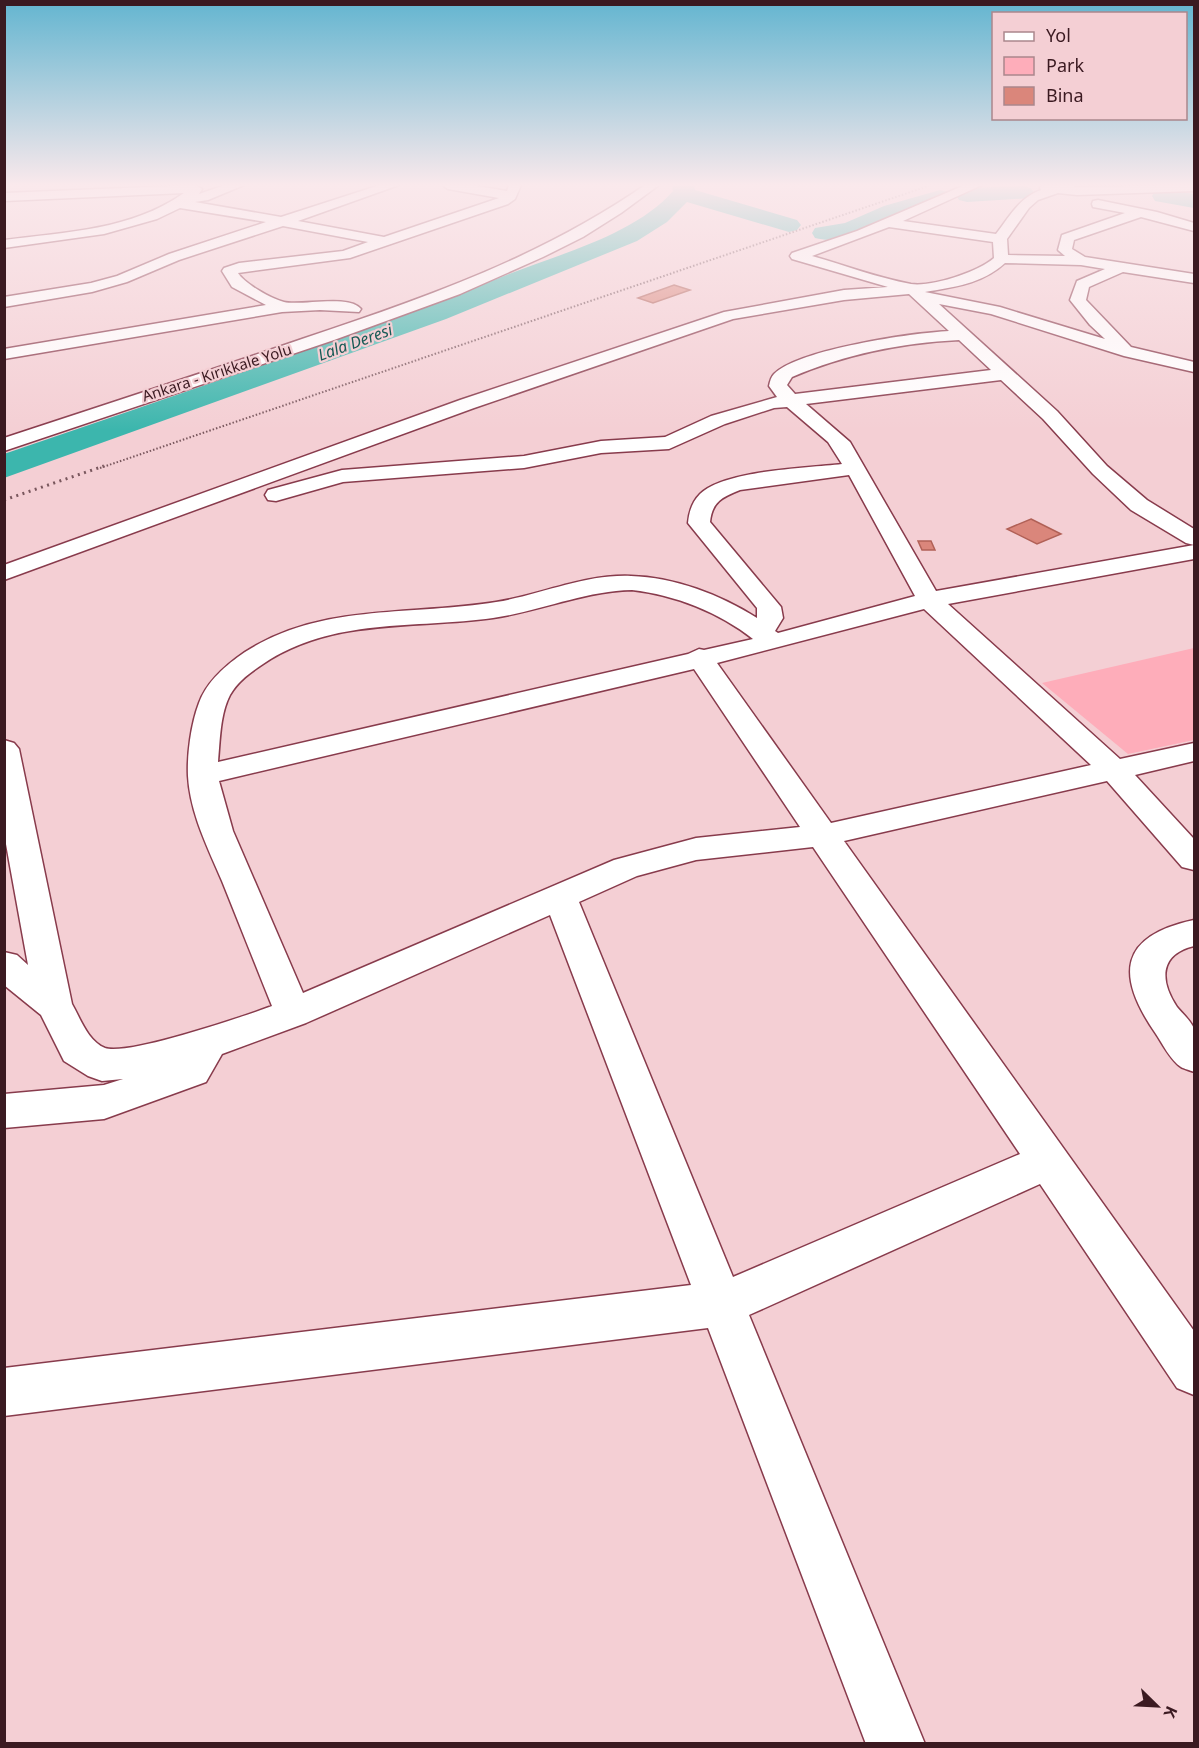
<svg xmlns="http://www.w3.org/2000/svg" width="1199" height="1748" viewBox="0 0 1199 1748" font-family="'Noto Sans',sans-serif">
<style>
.green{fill:#feadba}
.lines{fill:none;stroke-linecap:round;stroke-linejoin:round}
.river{fill:#3cb6ad;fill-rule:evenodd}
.building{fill:#da867b;stroke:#b16157;stroke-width:1.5}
.minor-casing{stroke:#883b4c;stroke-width:3}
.highway-casing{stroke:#883b4c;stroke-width:3}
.minor{fill:#fff;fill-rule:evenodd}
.highway{fill:#fff;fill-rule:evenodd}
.rail-far1{stroke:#79575d;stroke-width:2;stroke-dasharray:1.5 2;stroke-linecap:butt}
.rail{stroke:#79575d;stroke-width:3;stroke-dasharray:2 4.5;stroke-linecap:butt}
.labels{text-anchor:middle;stroke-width:4.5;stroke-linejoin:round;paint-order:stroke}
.far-street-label{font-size:15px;fill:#3b1a21;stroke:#f4cfd4}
.far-water-label{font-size:16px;font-style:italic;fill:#185b56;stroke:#f4cfd4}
</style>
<rect width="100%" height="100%" fill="#f4cfd4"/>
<!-- green -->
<path class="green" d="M 1194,648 L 1194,740 L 1128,754 L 1042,683 Z"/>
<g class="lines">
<!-- river -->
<path class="river" d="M 672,185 L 694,185 L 695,190 L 797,220 L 801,225 L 797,230 L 789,232 L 687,202 L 667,222 L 637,241 L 446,319 L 4,478 L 4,454 C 173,396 343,340 509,274 C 560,254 636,234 673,191 Z
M 1023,186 L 1031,188 L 1034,193 L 1031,198 L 967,202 L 959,200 L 956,195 L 959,190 L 967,188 Z
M 1163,189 L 1194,194 L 1194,208 L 1155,201 L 1152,196 L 1155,191 Z
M 940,190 L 948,192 L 951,197 L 948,202 C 933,206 917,210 902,215 C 874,225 846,246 815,238 L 812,233 L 815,228 L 845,223 L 884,206 Z"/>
</g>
<!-- building -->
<path class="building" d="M 674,285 L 690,290 L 653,303 L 638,298 Z
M 1031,519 L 1061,534 L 1037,544 L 1007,529 Z
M 918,541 L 931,541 L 935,550 L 922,550 Z"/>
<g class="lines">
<!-- minor casing -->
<g class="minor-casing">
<path id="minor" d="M 196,185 L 202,189 L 199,194 L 225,185 L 244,185 L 208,200 L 195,202 L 281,217 L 380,185 L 399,185 L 298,221 L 384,237 L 499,198 L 448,189 L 442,185 L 471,185 L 507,191 L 509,185 L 521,185 L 515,199 L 508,204 L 350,258 L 238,273 C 244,283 271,299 284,302 C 301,306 349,294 361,309 L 359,312 L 320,310 L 282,312 L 4,359 L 4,349 L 266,305 L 232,287 L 222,271 L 224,268 L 239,263 L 343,251 L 368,242 L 283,226 L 179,260 L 127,282 L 92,292 L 4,307 L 4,297 L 91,283 L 117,276 L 169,254 L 266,222 L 180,208 L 157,219 L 104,234 L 4,248 L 4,240 C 66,232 132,230 184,193 L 4,201 L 4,193 Z
M 965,185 L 982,185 L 903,221 L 996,234 C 1010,216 1019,198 1041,190 L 1040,188 L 1042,185 L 1075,185 L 1074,187 L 1077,187 L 1194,185 L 1194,191 L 1077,195 L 1058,193 L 1038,200 L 1029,208 L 1007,239 L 1008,255 L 1065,256 L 1058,250 L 1062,235 L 1125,213 L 1093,207 L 1092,204 L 1093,201 L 1098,200 L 1157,212 L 1194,223 L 1194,231 L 1141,217 L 1074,240 L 1072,249 L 1085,257 L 1194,274 L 1194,283 L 1123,272 L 1089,287 L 1086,300 L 1131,347 L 1194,362 L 1194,372 L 1124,356 L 991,314 L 939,304 L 1057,411 L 1107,466 L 1147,500 L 1194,529 L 1194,545 L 1186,543 L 1131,510 L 1093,474 L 1043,419 L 1001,380 L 806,404 L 850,442 L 936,591 L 1194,545 L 1194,559 L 948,604 L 1120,759 L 1194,743 L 1194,761 L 1135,775 L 1194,839 L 1194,870 L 1182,867 L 1107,781 L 844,841 L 1194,1331 L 1194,1395 L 1177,1388 L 1040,1184 L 749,1315 L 925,1744 L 866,1744 L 708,1328 L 4,1416 L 4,1368 L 691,1285 L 550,915 L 306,1023 L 222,1054 L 206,1082 L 104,1119 L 4,1128 L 4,1094 L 104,1085 L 123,1079 L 102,1081 L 88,1076 L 64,1061 L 41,1015 L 4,985 L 4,952 L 17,955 L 28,965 L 4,833 L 4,740 L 14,743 L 19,749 L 72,1004 C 81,1020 88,1041 105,1048 C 128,1056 245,1016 272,1006 C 255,964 239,923 222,881 C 208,848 190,813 188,776 C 187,754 191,724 199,703 C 207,681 226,665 245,652 C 321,603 410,616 496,602 C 541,595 584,574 631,576 C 674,577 721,595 757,618 L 757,608 L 688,523 C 689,512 692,502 700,494 C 725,470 808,468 842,464 L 828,442 L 787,407 L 774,408 L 725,424 L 669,449 L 601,453 L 524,468 L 343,482 L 276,501 L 268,500 L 265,495 L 268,490 L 342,470 L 524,456 L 601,441 L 665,437 L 711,416 L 777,397 L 769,386 C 770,381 771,377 774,374 C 799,349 913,333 949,331 L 909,294 L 844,300 L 733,319 L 474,408 L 4,580 L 4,565 L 460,400 L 724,312 L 844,290 L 888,287 L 792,259 L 790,256 L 792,253 L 857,231 ZM 889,227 L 993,242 L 994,258 C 978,272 932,287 911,284 C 878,278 844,265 812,256 ZM 1005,263 L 1081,265 L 1105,269 L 1077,281 L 1070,300 L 1090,325 L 1105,339 L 1000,307 L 925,292 C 954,287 982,284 1005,263 ZM 959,340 L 991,370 L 795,394 L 787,385 L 792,377 C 846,354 901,343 959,340 ZM 849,475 L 915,596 L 778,633 L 775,631 L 783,618 L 781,607 L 710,522 C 712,502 722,497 740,490 ZM 632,590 C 675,595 719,612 753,639 L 704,650 L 699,649 L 688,654 L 218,762 C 220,741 220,714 230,695 C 238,681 251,672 263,664 C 333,617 415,629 493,618 C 541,611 584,591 632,590 ZM 924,609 L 1091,765 L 831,823 L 717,663 ZM 694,669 L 800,827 L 696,838 L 614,860 L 303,993 L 233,831 L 219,781 ZM 813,847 L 1020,1154 L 733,1277 L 579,902 L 637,876 L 696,860 Z
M 1194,920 L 1194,946 C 1160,954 1159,980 1177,1007 C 1182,1013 1192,1022 1194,1029 C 1197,1038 1195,1063 1194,1072 C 1190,1070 1184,1069 1181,1067 C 1171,1061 1162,1043 1156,1034 C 1115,975 1119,936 1194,920 Z"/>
</g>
<!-- highway casing -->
<g class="highway-casing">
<path id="highway" d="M 645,185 L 659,185 L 621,213 L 583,237 L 543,257 L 460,294 L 334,340 L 4,451 L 4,438 C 104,405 203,373 302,339 C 422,299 540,258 645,185 Z"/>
</g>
<!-- minor -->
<use href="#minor" class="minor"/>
<!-- highway -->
<use href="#highway" class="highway"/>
<!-- rail-far1 -->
<path class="rail-far1" d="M 100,468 L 931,185"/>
<!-- rail -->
<path class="rail" d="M 4,500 L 104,466"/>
</g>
<!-- sky -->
<linearGradient id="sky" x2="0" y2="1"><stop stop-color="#63b5d0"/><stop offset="0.43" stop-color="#fae9ec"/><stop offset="1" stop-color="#fae9ec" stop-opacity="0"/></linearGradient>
<rect width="1199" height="430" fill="url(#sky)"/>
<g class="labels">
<!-- far-street labels -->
<g class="far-street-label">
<text transform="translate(217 373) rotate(-18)" y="5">Ankara - Kırıkkale Yolu</text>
</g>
<!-- far-water labels -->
<g class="far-water-label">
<text transform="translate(355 342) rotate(-20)" y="6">Lala Deresi</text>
</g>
</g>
<!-- border -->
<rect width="1199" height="1748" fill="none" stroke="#3b1a21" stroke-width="12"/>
<!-- legend -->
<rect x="992" y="12" width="195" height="108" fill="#f4cfd4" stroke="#aa878c" stroke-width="1.5"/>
<rect x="1004" y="32" width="30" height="9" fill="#ffffff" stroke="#aa878c" stroke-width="1.5"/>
<text x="1046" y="42" font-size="18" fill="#3b1a21">Yol</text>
<rect x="1004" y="57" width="30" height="18" fill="#feadba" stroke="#aa878c" stroke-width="1.5"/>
<text x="1046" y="72" font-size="18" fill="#3b1a21">Park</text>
<rect x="1004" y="87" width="30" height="18" fill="#da867b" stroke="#aa878c" stroke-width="1.5"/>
<text x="1046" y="102" font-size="18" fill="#3b1a21">Bina</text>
<!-- north arrow -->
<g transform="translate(1157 1706) rotate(114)" stroke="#f4cfd4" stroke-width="4.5" paint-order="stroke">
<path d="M0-4.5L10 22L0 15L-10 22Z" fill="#3b1a21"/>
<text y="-9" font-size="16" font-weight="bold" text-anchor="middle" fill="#3b1a21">K</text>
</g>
</svg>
